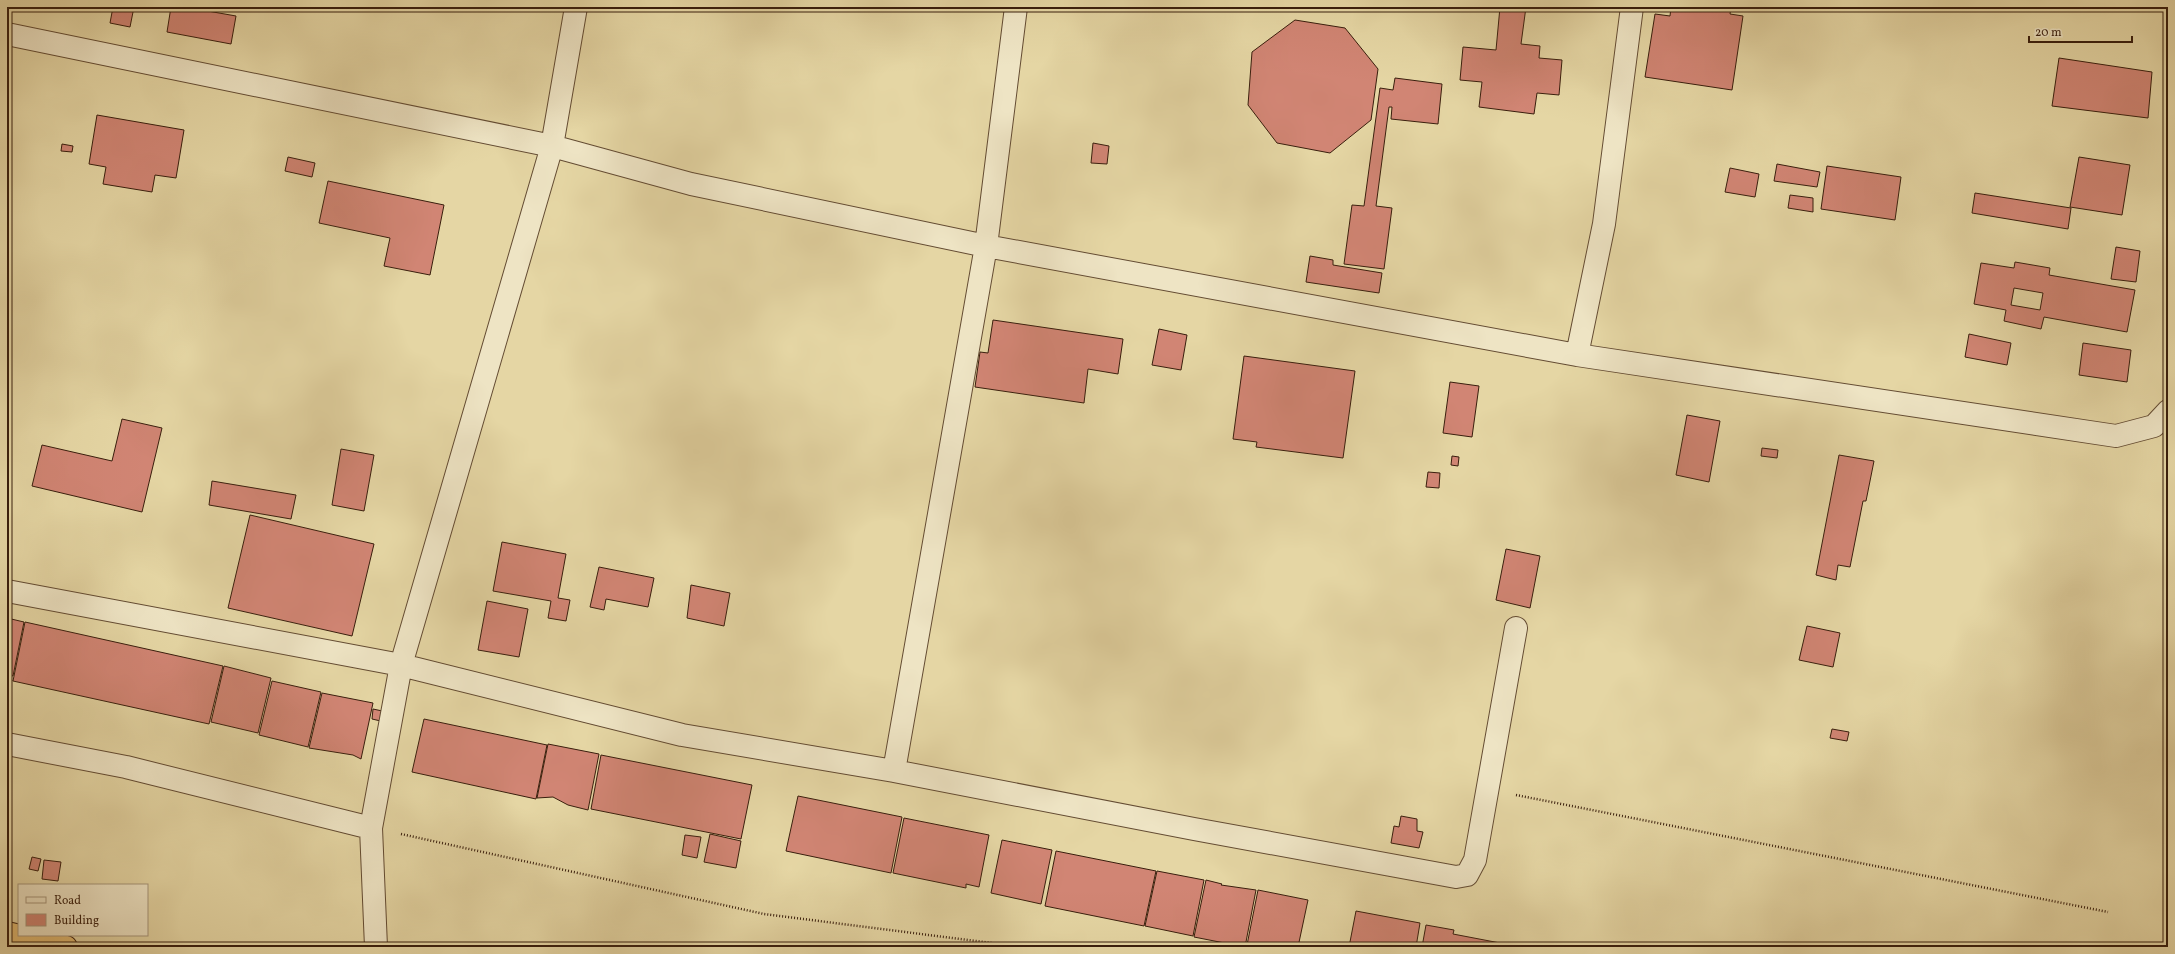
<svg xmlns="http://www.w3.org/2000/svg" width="2175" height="954" viewBox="0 0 2175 954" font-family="Vollkorn,serif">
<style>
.building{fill:#d18574;stroke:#391e0d;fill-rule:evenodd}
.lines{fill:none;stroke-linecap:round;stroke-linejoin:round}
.street-casing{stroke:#644c33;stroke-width:24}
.highway-casing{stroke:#391e0d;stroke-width:24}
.path{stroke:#391e0d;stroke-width:2.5;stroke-dasharray:1 2;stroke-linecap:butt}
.street{stroke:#eee4c4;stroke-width:22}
.highway{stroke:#e2bb72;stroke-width:22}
</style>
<rect width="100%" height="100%" fill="#e5d6a4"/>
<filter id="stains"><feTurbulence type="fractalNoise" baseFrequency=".005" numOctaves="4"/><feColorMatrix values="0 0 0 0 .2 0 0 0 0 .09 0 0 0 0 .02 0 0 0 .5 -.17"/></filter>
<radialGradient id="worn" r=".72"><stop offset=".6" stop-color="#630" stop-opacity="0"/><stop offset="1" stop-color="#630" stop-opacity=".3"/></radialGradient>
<!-- building -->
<path class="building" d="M 113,7 L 134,7 L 130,27 L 110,23 Z
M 171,7 L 185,7 L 236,16 L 231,44 L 167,32 Z
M 1500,7 L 1526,7 L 1521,44 L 1540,46 L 1539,58 L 1562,60 L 1559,95 L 1537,93 L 1534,114 L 1479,107 L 1482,82 L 1460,80 L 1463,47 L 1496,50 Z
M 1671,7 L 1731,7 L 1730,14 L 1743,16 L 1732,90 L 1645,77 L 1655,14 L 1670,16 Z
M 1295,20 L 1345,28 L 1378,69 L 1371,120 L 1330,153 L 1277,143 L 1248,105 L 1252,52 Z
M 2059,58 L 2152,72 L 2148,118 L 2052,106 Z
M 1395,78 L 1442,84 L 1438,124 L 1391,119 L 1392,107 L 1389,107 L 1376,206 L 1392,208 L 1384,269 L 1344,264 L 1352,205 L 1364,206 L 1380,88 L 1393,90 Z
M 97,115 L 184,130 L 176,178 L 155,175 L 152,192 L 103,184 L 106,167 L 89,164 Z
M 1093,143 L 1109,146 L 1107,164 L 1091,163 Z
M 62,144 L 73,146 L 72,152 L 61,151 Z
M 288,157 L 315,163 L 312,177 L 285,171 Z
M 2079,157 L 2130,165 L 2122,215 L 2070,207 Z
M 1777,164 L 1820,172 L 1817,187 L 1774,181 Z
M 1827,166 L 1901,177 L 1895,220 L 1821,209 Z
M 1730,168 L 1759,174 L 1755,197 L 1725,192 Z
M 328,181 L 444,205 L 430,275 L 384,266 L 390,238 L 319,223 Z
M 1975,193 L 2071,208 L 2068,229 L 1972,213 Z
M 1790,195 L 1813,198 L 1813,212 L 1788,208 Z
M 2116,247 L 2140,251 L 2136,282 L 2111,279 Z
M 1310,256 L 1333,260 L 1333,265 L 1382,273 L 1379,293 L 1306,282 Z
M 2015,262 L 2050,268 L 2049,275 L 2135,290 L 2127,332 L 2044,317 L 2041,329 L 2004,321 L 2006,310 L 1974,304 L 1981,263 L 2014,268 ZM 2014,288 L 2043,293 L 2040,310 L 2011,305 Z
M 993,320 L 1123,339 L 1118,374 L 1088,369 L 1084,403 L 975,387 L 980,352 L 988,353 Z
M 1159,329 L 1187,335 L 1181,370 L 1152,365 Z
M 1969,334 L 2011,343 L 2007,365 L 1965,357 Z
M 2083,343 L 2131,350 L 2127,382 L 2079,375 Z
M 1244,356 L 1355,371 L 1343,458 L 1256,447 L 1257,442 L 1233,439 Z
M 1450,382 L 1479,386 L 1472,437 L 1443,433 Z
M 1687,415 L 1720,421 L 1709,482 L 1676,475 Z
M 122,419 L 162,428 L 142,512 L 32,486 L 42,445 L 112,461 Z
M 1762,448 L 1778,450 L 1777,458 L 1761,456 Z
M 341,449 L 374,455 L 364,511 L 332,505 Z
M 1839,455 L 1874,461 L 1866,501 L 1863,501 L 1850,567 L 1838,565 L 1836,580 L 1816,575 Z
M 1452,456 L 1459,457 L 1458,466 L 1451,465 Z
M 1428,472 L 1440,473 L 1439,488 L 1426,487 Z
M 212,481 L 296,495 L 291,519 L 209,505 Z
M 250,515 L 374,544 L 352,636 L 228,608 Z
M 502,542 L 566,554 L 558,598 L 570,600 L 566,621 L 548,618 L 551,601 L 493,591 Z
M 1506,549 L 1540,556 L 1530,608 L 1496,600 Z
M 599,567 L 654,578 L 648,607 L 606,599 L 604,610 L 590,607 Z
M 691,585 L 730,593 L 724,626 L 687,618 Z
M 487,601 L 528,609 L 519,657 L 478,650 Z
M 7,618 L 24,622 L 13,676 L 7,674 Z
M 25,622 L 223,666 L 209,724 L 13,681 Z
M 1807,626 L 1840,633 L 1833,667 L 1799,660 Z
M 224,666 L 271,678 L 258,733 L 211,722 Z
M 7,679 L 12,680 L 7,699 Z
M 272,681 L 321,692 L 308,747 L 259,735 Z
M 322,693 L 373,703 L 361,759 L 353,755 L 309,748 Z
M 373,709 L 387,712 L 385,722 L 372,719 Z
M 424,719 L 547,745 L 536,799 L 412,772 Z
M 1832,729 L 1849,732 L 1847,741 L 1830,738 Z
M 548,744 L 599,754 L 588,810 L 568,805 L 553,797 L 537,798 Z
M 601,755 L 752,785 L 741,839 L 591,809 Z
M 798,796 L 902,817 L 891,873 L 786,851 Z
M 1401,816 L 1417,819 L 1417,831 L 1423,832 L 1419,848 L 1391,843 L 1394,826 L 1399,827 Z
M 904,818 L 989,835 L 979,887 L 966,884 L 966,888 L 893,873 Z
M 710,834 L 741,841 L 736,868 L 704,862 Z
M 685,835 L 701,837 L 697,858 L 682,855 Z
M 1002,840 L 1052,850 L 1041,904 L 991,893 Z
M 1056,851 L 1156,871 L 1144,926 L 1045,906 Z
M 32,857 L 41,859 L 38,871 L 29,869 Z
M 44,860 L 61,862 L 58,881 L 42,879 Z
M 1157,871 L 1204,880 L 1193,936 L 1145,926 Z
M 1206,880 L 1222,884 L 1221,885 L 1256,890 L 1245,947 L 1194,937 Z
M 1258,890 L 1308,900 L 1298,947 L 1247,945 Z
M 1356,911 L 1420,923 L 1416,947 L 1349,947 Z
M 1426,925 L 1454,930 L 1453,934 L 1521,947 L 1422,947 Z"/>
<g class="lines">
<!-- street casing -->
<g class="street-casing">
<path id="street" d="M 7,34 L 552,146 L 691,184 L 986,246 L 1577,355 L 2116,436 L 2154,426 L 2168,411
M 1577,355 L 1604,224 L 1632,7
M 7,591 L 401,665 L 682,735 L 894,771 L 1194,829 L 1456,877 L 1467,875 L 1475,860 L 1516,628
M 7,744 L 126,767 L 371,828
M 894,771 L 986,246 L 1016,7
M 376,947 L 371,828 L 401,665 L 552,146 L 576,7"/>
</g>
<!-- highway casing -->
<g class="highway-casing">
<path id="highway" d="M 7,933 L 66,947"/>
</g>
<!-- path -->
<path class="path" d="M 1516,795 L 2108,912
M 401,834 L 764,914 L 1023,947"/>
<!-- street -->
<use href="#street" class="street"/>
<!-- highway -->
<use href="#highway" class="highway"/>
</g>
<!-- margin -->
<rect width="2175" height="954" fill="none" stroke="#e5d6a4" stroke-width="24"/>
<rect x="8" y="8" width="2159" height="938" fill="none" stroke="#391e0d" stroke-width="2"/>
<rect x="12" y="12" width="2151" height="930" fill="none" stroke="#391e0d"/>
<!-- legend -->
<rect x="18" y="884" width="130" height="52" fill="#eee4c4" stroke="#a6957b"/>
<rect x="26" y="897" width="20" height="6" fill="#eee4c4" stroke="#a6957b"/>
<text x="54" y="904" font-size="12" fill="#391e0d">Road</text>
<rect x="26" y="914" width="20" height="12" fill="#d18574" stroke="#a6957b"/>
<text x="54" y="924" font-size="12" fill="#391e0d">Building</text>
<!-- scale -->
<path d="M2029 36v6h103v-6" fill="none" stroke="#391e0d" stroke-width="2"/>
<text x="2035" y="36" font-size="12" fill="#391e0d" stroke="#eee4c4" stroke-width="3" paint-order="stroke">20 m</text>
<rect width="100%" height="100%" filter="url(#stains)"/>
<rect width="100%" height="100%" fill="url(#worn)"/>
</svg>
